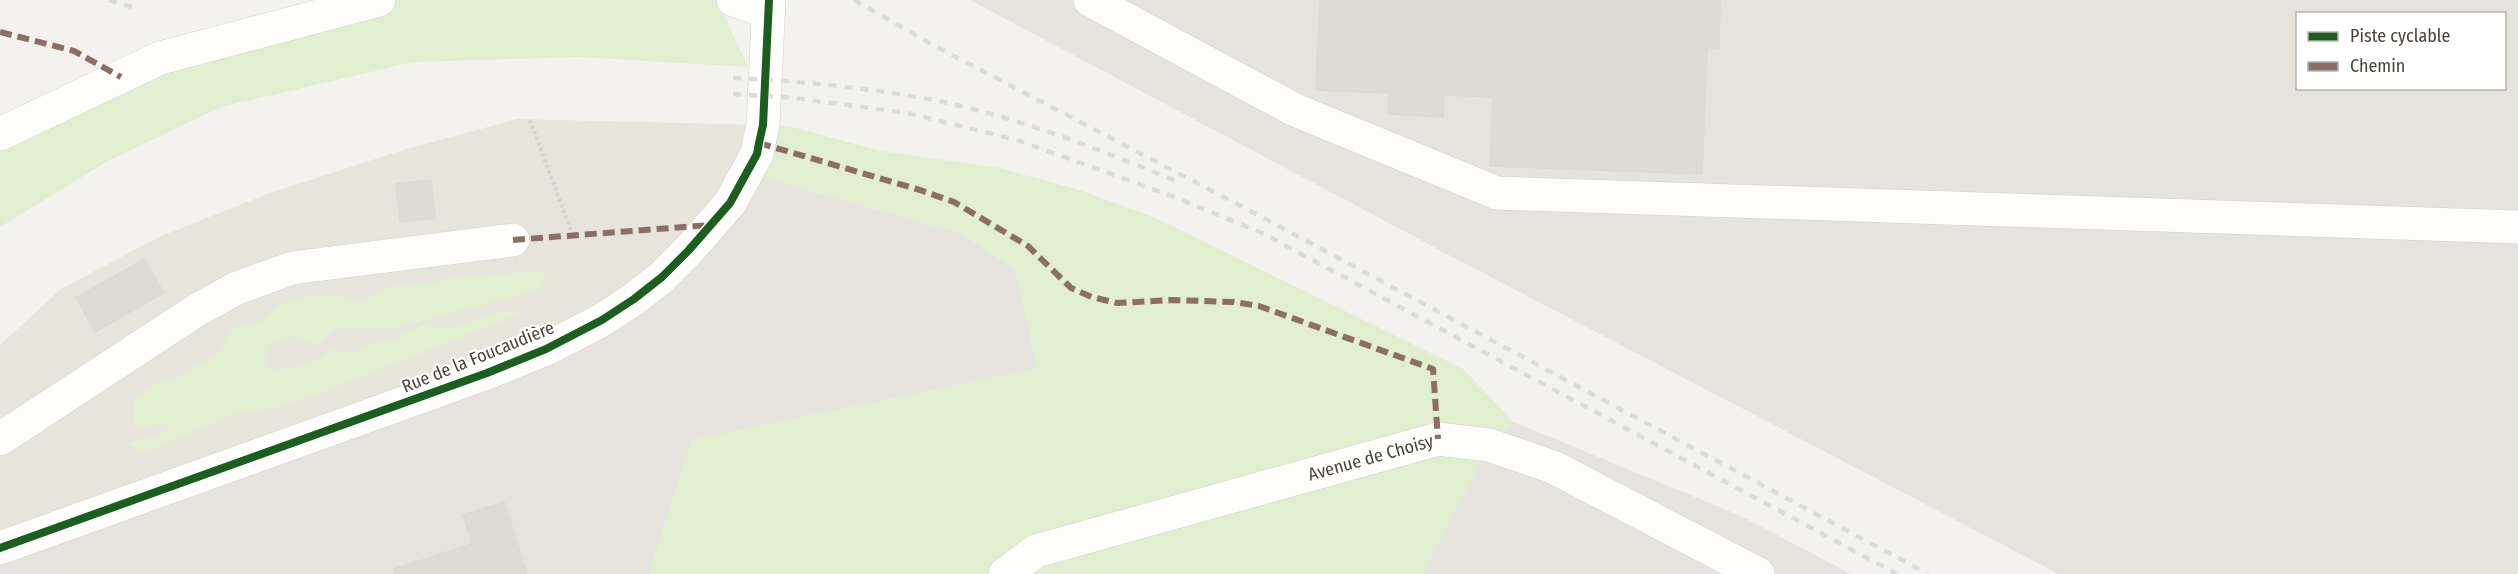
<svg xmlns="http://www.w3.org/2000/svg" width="2518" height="574" viewBox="0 0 2518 574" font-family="'Fira Sans Condensed',sans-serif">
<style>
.residential{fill:#e7e4dc}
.industrial{fill:#e6e2de;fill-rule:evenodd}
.green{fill:#e1eecf}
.parking{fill:#e6e3df}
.building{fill:#dedbd6;stroke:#dcd9d4;stroke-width:1.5}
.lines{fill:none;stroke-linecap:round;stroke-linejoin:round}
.minor-casing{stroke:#d2d0cb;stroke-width:34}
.path{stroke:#d3d2cc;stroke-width:4;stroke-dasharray:3 3;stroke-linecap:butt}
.minor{stroke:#fdfdfc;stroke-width:33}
.rail{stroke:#dbdbda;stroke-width:4.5;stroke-dasharray:8 8;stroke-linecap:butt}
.quiet{stroke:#8d6e63;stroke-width:6;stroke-dasharray:12 6;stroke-linecap:butt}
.cycleway-casing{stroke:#fff;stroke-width:11}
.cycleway{stroke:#1b5e20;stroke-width:8}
.labels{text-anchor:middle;stroke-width:4.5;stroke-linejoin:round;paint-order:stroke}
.street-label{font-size:18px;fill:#4b4439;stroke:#fff}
</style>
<rect width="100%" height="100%" fill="#f4f2ee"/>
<!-- residential -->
<path class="residential" d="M 517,119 L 763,125 L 757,154 L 634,299 L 0,548 L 0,345 L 61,289 L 159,237 L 267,194 L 403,150 Z"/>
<!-- industrial -->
<path class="industrial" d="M 970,0 L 2518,0 L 2518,574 L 2059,574 L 1430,245 ZM 2298,14 L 2504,14 L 2504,88 L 2298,88 Z
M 747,173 L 958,232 L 1015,269 L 1038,368 L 1234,333 L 1514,422 L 1741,516 L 1851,574 L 0,574 L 0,548 L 602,320 Z"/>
<!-- green -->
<path class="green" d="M 379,0 L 717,0 L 748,67 L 579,57 L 413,62 L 221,107 L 106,162 L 0,227 L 0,136 L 160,58 Z
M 763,125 L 788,126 L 881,151 L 1000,168 L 1083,191 L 1158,219 L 1463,369 L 1514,422 L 1489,445 L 1423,574 L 649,574 L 691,440 L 1037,368 L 1015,269 L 958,232 L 747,173 Z
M 546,272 L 541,289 L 390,329 L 334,329 L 316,346 L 293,336 L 270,345 L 264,360 L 269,371 C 290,368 318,365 332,347 L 344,354 L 357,351 L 373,342 L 397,339 L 404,333 L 426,324 C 456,339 491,305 522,313 L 336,387 L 274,408 L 242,411 L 142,453 L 127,443 L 150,438 L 176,423 L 133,428 L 134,399 L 156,384 L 178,376 L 217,355 L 232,328 L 259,323 L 279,304 L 307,297 L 333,295 L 359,303 L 394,286 L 432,283 L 463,275 Z"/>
<!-- parking -->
<path class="parking" d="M 1756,0 L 1909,0 L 1906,57 L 2100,67 L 2094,214 L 2132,215 L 2138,0 L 2221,0 L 2214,218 L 2395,222 L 2400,89 L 2504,88 L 2504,14 L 2403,13 L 2403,0 L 2518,0 L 2518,574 L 2059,574 L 1430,245 L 1497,193 L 1711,200 L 1720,6 L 1722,2 L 1755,3 Z
M 645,353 L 672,394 L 628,415 L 186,574 L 125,574 L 117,555 Z
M 583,451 L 640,469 L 610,574 L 576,574 L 563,569 L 568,550 L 555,547 Z
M 1553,467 L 1758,574 L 1488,574 L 1472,565 Z
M 356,533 L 425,559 L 430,574 L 261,574 L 268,558 Z"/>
<!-- building -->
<path class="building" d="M 1320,0 L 1720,0 L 1719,48 L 1707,48 L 1702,174 L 1490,166 L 1493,97 L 1444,95 L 1443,117 L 1388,114 L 1389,93 L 1316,90 Z
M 431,180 L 435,218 L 400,222 L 396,184 Z
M 144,259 L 164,293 L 95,332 L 76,298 Z
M 504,502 L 527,574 L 395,574 L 394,569 L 472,544 L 463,515 Z"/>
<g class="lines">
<!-- minor casing -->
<g class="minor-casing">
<g id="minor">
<path d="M 733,0 L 768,12"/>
<path d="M 1090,0 L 1295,110 L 1497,193 L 2518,227"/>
<path d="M 0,134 L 160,58 L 379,0"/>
<path d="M 0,439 L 197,310 L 237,288 L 292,268 L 513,240"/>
<path d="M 0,548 L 487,373 L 546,349 L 602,320 L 634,299 L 662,277 L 688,251 L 730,203 L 757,154 L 759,143 L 763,125 L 769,0"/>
<path id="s1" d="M 1005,574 L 1036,551 L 1438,439 L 1489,445 L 1553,467 L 1758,574"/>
</g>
</g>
<!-- path -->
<path class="path" d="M 530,120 L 573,236"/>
<!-- minor -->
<use href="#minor" class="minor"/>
<!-- rail -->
<path class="rail" d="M 109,0 L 135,8
M 854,0 L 935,46 L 1258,215 L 1928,574
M 733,78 C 802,81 870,88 938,101 C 1021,118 1103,151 1181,183
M 733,94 L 795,98 L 907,113 L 1017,140 L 1172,196 L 1262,233 L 1897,574"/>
<!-- quiet -->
<path class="quiet" d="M 0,32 L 74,51 L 121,77
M 759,143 L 920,190 L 954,202 L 1028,246 L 1071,288 L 1092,297 L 1117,303 L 1171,300 L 1234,302 L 1259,306 L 1433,369 L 1438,439
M 513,240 L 710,225"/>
<!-- cycleway casing -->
<g class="cycleway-casing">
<path id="cycleway" d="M 0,548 L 487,373 L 546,349 L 602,320 L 634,299 L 662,277 L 688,251 L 730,203 L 757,154 L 759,143 L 763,125 L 769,0"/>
</g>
<!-- cycleway -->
<use href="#cycleway" class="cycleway"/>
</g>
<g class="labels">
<!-- street labels -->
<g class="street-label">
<text transform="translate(478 357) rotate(-22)" y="6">Rue de la Foucaudière</text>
<text dy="6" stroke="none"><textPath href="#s1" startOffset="386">Avenue de Choisy</textPath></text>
</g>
</g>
<!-- legend -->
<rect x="2296" y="12" width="210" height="78" fill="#ffffff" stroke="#b7b4b0" stroke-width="1.5"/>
<rect x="2308" y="32" width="30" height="9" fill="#1b5e20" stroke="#b7b4b0" stroke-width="1.5"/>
<text x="2350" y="42" font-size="18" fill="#4b4439">Piste cyclable</text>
<rect x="2308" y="62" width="30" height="9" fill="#8d6e63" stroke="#b7b4b0" stroke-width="1.5"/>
<text x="2350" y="72" font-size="18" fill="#4b4439">Chemin</text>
</svg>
